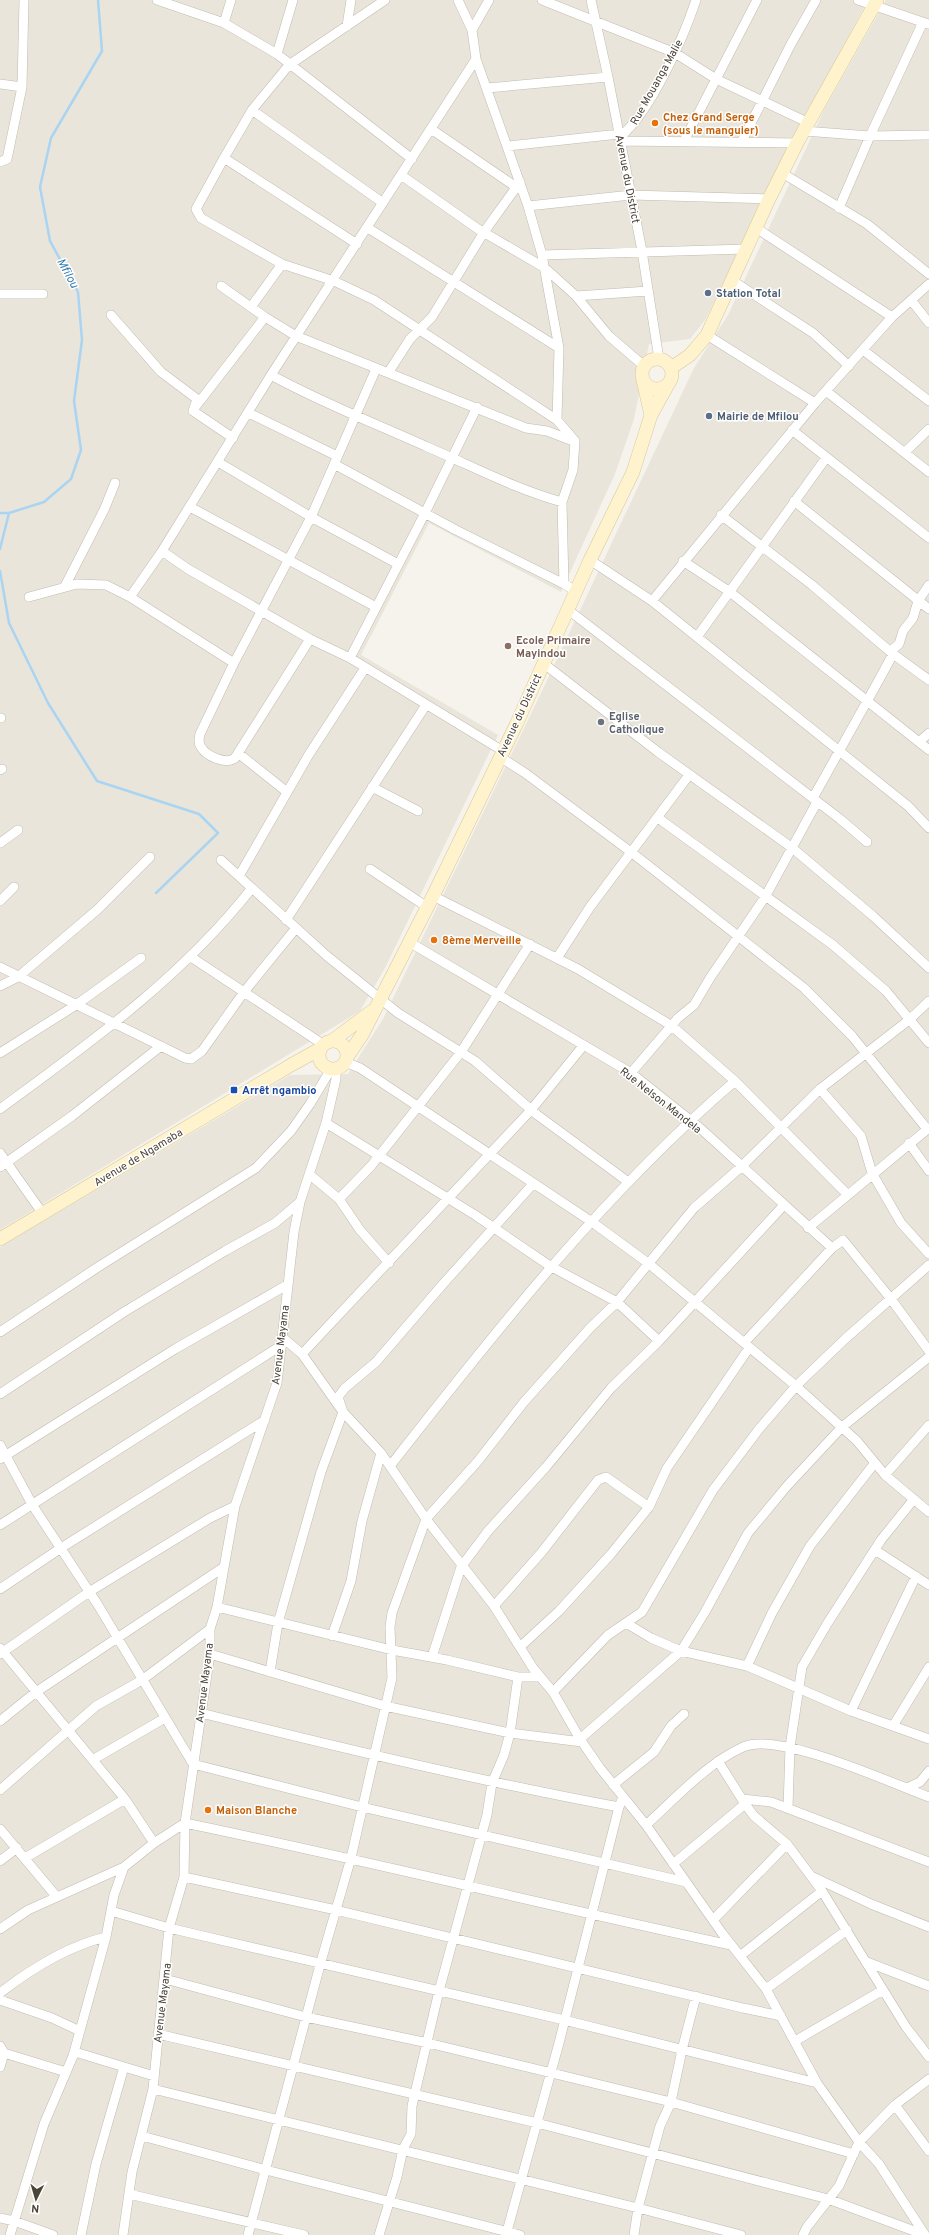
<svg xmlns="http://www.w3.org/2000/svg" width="929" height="2235" viewBox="0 0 929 2235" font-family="Overpass,sans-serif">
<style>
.residential{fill:#eae5da}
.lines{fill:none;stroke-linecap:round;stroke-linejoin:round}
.stream{stroke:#a9d4f2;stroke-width:2.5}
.street-casing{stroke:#c2bbae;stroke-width:10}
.secondary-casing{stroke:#d6c79b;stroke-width:14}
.street{stroke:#fff;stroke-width:9}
.secondary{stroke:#fff3cd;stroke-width:13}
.food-dot{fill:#e8710a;stroke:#fff;stroke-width:1.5}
.service-dot{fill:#5c6f8a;stroke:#fff;stroke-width:1.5}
.education-dot{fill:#8d6e63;stroke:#fff;stroke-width:1.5}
.worship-dot{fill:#6b7280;stroke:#fff;stroke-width:1.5}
.transit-dot{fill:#1a4fb4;stroke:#fff;stroke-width:1.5}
.labels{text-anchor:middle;stroke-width:3;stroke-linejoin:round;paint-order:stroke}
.street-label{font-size:11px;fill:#4b4439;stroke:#fff}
.food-label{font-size:11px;font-weight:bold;fill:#c56008;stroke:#fff;text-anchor:start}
.service-label{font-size:11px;font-weight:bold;fill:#4e5e75;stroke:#fff;text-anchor:start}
.education-label{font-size:11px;font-weight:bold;fill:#785e54;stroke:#fff;text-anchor:start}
.worship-label{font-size:11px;font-weight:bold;fill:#5b616d;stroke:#fff;text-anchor:start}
.transit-label{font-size:11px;font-weight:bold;fill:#164399;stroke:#fff;text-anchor:start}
.water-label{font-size:12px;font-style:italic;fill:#2e7ab2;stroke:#fff}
</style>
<rect width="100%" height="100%" fill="#f6f3ec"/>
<!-- residential -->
<path class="residential" d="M 0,0 L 868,0 L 830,71 L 705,320 L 690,339 L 649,344 L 634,419 L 615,474 L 561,592 L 429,523 L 361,655 L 498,735 L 385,968 L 360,1011 L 0,1230 Z
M 886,0 L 929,0 L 929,2235 L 0,2235 L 0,1247 L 290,1075 L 348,1074 L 383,1019 L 542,691 L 694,368 L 728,315 L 824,110 Z"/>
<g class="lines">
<!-- stream -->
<path class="stream" d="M 0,513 L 9,513 L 44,502 L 71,479 L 81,450 L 74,401 L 82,340 L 78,292 L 50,241 L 40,187 L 51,138 L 102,51 L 98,0
M 0,549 L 9,513
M 0,571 L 9,623 L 48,703 L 97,781 L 199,814 L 218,833 L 156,893"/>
<!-- street casing -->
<g class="street-casing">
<path id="street" d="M 157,0 L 224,23 L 277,54 L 412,159
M 385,0 L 289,65 L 252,110 L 224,158 L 196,209 L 201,218 L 282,264 L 334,281 L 374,300 L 557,420
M 458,0 L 472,30 L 476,59 L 528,206 L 542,255 L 559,348 L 557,420 L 575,441 L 573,470 L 562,502 L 564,584 L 576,591
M 542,0 L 675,53 L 716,79 L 809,123
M 591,0 L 608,77 L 642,251 L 659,359
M 858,0 L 928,24
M 224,23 L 231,0
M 347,26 L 351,0
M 472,30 L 489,0
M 277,54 L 293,0
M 0,84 L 22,87
M 487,88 L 608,77
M 252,110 L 383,203
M 431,129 L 516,187
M 804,131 L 870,136 L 929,135
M 620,137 C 651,111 683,39 696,0
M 621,141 L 797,143
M 684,141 L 757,0
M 742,141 L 791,44 L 816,0
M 508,146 L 619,134
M 224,158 L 357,244
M 0,162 L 7,159 L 22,87 L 24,0
M 782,173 L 867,224 L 929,274
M 401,175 L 478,229 L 545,268 L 576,296 L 609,336 L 644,366
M 528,206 L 631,195 L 769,199
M 839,208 L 870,136 L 923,22
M 368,228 L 559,348
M 756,228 L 892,317
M 542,255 L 746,249
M 733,281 L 813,333 L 849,366
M 221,286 L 265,317 L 296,336 L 526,428 L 547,431 L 573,441
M 0,294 L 43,294
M 576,296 L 648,291
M 911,300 L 929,323
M 251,307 L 282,264
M 111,315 L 161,372 L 197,399 L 193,411 L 233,438
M 707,335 L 815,403
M 863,350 L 929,401
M 388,373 L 410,339 L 432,317 L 484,232 L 520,182
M 271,375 C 320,402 374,423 425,446 C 470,465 515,489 562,502
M 826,391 L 929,472
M 196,406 L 265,317
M 249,413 L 337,456
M 792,430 L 929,538
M 905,452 L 929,429
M 218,462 L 311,517 L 398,564
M 334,464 L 456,530 L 564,584
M 794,501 L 929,609
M 190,507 L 376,607
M 721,515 L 812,585 L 893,654 L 929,680
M 162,551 L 188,569 L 310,639 L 350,658 L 503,751
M 590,560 L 652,601 L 908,806 L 929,828
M 683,561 L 730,592 L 929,750
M 65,586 L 104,510 L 115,483
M 29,597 L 77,584 L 106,585 L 130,597 L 234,663
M 130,597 L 162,551 L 271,375 L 476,59
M 652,601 L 815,403 L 892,317 L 929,284
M 567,609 L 840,819 L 867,842
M 697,637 L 826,458
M 310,639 L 235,758 C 226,765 206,756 201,747 C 198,743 199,739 200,734 L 234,663 L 311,517 L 376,369
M 350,658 L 425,513 L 477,407
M 543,663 L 658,752 L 791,847 L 873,916 L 929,968
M 0,718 L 1,718
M 920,741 L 929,733
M 238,753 L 287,792
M 500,757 L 525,773 L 631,852 L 804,988 L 852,1036 L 927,1129
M 0,770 L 2,769
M 372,787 L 418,811
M 813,798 L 880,678 L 893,654 L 893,649 L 899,644 L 903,631 L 913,618 L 918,601 L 929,585
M 658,818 L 833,945 L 886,991 L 929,1043
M 0,843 L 18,830
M 221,860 L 327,956 L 398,1013 L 475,1061 L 536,1114 L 627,1181
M 370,869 L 427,907
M 239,876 L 308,756 L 365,668
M 433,896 L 578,969 L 672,1026 L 735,1081 L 847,1194
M 0,901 L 14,887
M 286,920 L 426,705
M 409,942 L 631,1073 L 700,1128 L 832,1248
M 191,957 L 324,1045
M 557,958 L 590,907 L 689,775
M 0,967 L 185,1058 L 191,1059 L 202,1051 L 244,992 L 296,928
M 0,986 L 18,977 L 97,910 L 150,857
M 0,1053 L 76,1005 L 141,958
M 345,1062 L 360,1068 L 592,1222 L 648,1263 L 796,1386 L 857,1441 L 885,1475 L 929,1512
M 631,1073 L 678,1018 L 694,1005 L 710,978 L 765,897 L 817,802
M 820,1089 L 861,1136 L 872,1173 L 901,1223 L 929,1254
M 0,1109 C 91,1042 181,978 252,888
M 326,1123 L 475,1215 L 550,1266 L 617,1302 L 659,1341
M 909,1143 L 929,1171
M 0,1153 L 43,1214
M 0,1167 L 72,1116 L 161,1046
M 309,1174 L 339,1199 L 360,1230 L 389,1263
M 339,1199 L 371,1166 L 461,1052 L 530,944
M 808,1228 L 929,1128
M 0,1332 L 98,1267 L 256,1168 L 291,1131 L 310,1104 L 331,1069
M 282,1337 L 302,1354 L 343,1412 L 381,1453 L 426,1519 L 494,1606 L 533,1668 L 553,1692 L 580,1739 L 600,1768 L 646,1825 L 722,1933 L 766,1989 L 817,2083 L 859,2142 L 879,2164 L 925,2235
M 744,1343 L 832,1248 L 843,1240 L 891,1299 L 929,1351
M 302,1354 L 531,1110 L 583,1046
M 0,1394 L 124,1312 L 225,1251 L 275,1223 L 300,1202
M 0,1445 L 33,1506 L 98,1605 L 193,1764 L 362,1807 L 686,1882
M 0,1459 L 175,1349 L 287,1285
M 390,1466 C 497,1330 603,1194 735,1081
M 885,1475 L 929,1425
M 0,1525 L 282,1345
M 875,1550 L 929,1585
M 0,1589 L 61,1548 L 265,1420
M 494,1606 L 541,1553 L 598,1480 L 606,1477 L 649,1507
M 217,1607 L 392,1650 L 447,1660 L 518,1677 L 540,1677
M 626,1623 L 651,1638 L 681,1651 L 747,1666 L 851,1711 L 929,1739
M 332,1636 L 351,1581 L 362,1521 L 381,1453
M 521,1646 L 559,1611 L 611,1554 L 649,1507 L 667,1468 L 749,1348
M 0,1648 L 125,1799 L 154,1843
M 0,1654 L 89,1592 L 210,1518 L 235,1506
M 210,1654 L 385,1706 L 510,1733 L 582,1742
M 432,1657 L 461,1567 L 488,1531 L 546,1467 L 611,1388 L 659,1341 L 783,1206
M 747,1666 L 772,1613 L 810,1546 L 874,1464
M 270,1672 L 278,1623 L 321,1472 L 343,1412 L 338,1397 L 345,1388 L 376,1362 L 443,1284 L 533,1184
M 553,1692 L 608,1635 L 642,1612 L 713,1490 L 759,1429 L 796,1386 L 845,1339 L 929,1265
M 851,1711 L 916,1576
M 201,1713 C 340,1748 478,1781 619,1807
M 0,1721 L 36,1692 L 224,1567
M 893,1726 L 929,1667
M 580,1739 L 681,1651 L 705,1612 L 748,1533 L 787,1486 L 842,1427 L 929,1357
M 94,1759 L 165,1718
M 718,1761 L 745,1804 L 754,1816 L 787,1844 L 822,1891 L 906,2027 L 929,2057
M 613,1785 L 654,1752 L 671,1726 L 684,1714
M 907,1788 L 920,1782 L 929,1771
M 0,1790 L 96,1706 L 142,1680 L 210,1629
M 742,1799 L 771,1802 L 929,1862
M 788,1808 L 790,1747 L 802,1667 L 827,1624 L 881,1540 L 914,1499
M 646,1825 C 676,1798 706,1764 743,1747 C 778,1731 891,1783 929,1797
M 0,1829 L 56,1896
M 25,1858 L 125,1799
M 0,1861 L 17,1848
M 673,1864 L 745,1804
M 811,1876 L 871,1904 L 929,1927
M 184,1877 L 336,1910 L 743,2008 L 781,2016
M 111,1911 L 169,1928 L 564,2020 L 817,2083
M 713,1920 L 787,1844
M 0,1929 L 28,1910 L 124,1867
M 740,1956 L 822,1891
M 867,1962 L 929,1986
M 165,1979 L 306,2017 L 428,2043 L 671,2102 L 854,2154
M 766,1989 L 847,1930
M 0,1993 C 31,1969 68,1946 106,1937
M 0,2000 L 52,2018 L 80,2031
M 158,2034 L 537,2123 L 828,2199 L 925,2235
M 795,2041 L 883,1990
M 0,2046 L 4,2053 L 66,2072
M 75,2052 L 154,2076
M 0,2067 L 4,2053
M 153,2089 L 638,2208 L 741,2235
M 895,2105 L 929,2151
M 142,2136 L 266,2170 L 520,2235
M 129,2194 L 304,2235
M 0,2218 L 14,2221 L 53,2235
M 10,2235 L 44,2124 L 73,2056 L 106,1937 L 114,1895 L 124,1867 L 154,1843 L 185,1823 C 368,1861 549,1906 731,1945
M 81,2235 L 96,2164 L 124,2067
M 123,2235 L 132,2172 L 153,2089 L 169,1928 L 184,1877 L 185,1823 L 210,1654 L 210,1629 L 217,1607 L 235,1506 L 277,1383 L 294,1232 L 300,1202 L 326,1123 L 336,1079 L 336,1069
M 248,2235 L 320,1965 L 351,1858 L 392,1678 L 390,1627 L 392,1613 L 426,1519 L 478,1461 L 524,1402 L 590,1328 L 617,1302 L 694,1208 L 741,1167 L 820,1089 L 909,1020 L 929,1001
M 379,2235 L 397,2177 L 403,2149 L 411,2134 L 412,2106 L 439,1991 L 487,1815 L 492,1783 L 504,1755 L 510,1733 L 518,1677
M 506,2235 L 559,2043 L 619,1807 L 623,1797
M 634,2235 L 638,2208 L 660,2126 L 671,2102 L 682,2050 L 696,1996
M 803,2235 L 807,2227 L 839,2186 L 859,2142 L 895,2105 L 929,2079"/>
</g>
<!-- secondary casing -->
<g class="secondary-casing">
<path id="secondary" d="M642 374a15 15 0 1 1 30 0a15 15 0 1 1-30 0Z
M 671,368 L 690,355 L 707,335 L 769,199 L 797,143 L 877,0
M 643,380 L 651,415
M 332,1041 L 372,1011
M319 1055a14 14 0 1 1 28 0a14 14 0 1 1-28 0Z
M 347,1057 L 362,1035 L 433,896 L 516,725 L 590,560 L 633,472 L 651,415 L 667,386
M 0,1239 L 291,1065 L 320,1049"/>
</g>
<!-- street -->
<use href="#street" class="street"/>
<!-- secondary -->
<use href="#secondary" class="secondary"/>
</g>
<!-- markers -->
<g class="food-dot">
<circle cx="655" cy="123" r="4"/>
<circle cx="434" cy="940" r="4"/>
<circle cx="208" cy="1810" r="4"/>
</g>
<g class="service-dot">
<circle cx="708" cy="293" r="4"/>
<circle cx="709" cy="416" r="4"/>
</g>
<circle class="education-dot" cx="508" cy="646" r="4"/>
<circle class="worship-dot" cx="601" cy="722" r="4"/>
<rect class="transit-dot" x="230" y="1086" width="8" height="8" rx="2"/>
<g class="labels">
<!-- street labels -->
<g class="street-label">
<text transform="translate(656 82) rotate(-61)" y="4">Rue Mouanga Malie</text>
<text transform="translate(628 179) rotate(79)" y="4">Avenue du District</text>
<text transform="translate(519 715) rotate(-65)" y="4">Avenue du District</text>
<text transform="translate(661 1100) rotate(38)" y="4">Rue Nelson Mandela</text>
<text transform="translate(138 1157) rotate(-31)" y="4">Avenue de Ngamaba</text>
<text transform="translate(280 1345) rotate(-83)" y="4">Avenue Mayama</text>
<text transform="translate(204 1683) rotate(-83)" y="4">Avenue Mayama</text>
<text transform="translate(162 2003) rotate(-83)" y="4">Avenue Mayama</text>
</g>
<!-- food labels -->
<g class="food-label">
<text x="663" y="121">Chez Grand Serge<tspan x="663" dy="13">(sous le manguier)</tspan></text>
<text x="442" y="944">8ème Merveille</text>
<text x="216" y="1814">Maison Blanche</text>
</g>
<!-- service labels -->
<g class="service-label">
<text x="716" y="297">Station Total</text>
<text x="717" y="420">Mairie de Mfilou</text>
</g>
<!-- education labels -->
<g class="education-label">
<text x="516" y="644">Ecole Primaire<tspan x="516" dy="13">Mayindou</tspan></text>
</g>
<!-- worship labels -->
<g class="worship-label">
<text x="609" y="720">Eglise<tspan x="609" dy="13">Catholique</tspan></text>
</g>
<!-- transit labels -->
<g class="transit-label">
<text x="242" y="1094">Arrêt ngambio</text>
</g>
<!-- water labels -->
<g class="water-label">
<text transform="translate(68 273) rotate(61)" y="4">Mfilou</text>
</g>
</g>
<!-- north arrow -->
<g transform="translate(36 2199) rotate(185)" stroke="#ffffff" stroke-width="3" paint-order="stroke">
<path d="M0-3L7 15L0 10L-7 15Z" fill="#4b4439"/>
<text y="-6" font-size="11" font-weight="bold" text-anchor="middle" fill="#4b4439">N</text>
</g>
</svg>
